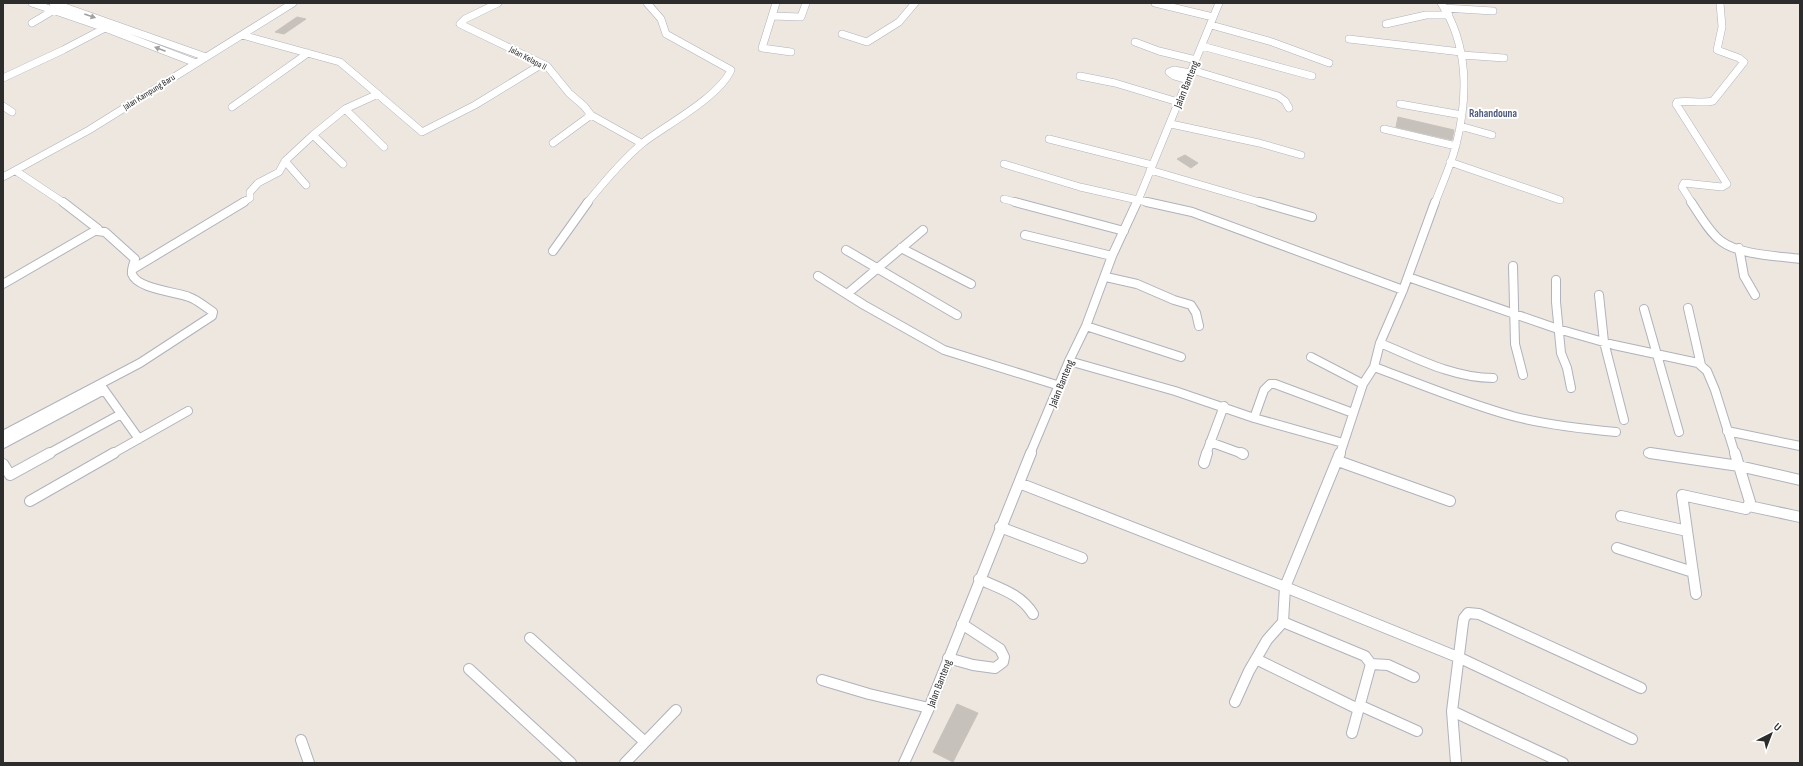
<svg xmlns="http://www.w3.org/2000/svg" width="1803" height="766" viewBox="0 0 1803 766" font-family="'Sofia Sans Condensed',sans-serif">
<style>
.building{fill:#c6c1bb;stroke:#c9c2b9}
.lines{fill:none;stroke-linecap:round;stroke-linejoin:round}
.minor-far2-casing{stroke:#b0b2bc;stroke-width:8}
.minor-far1-casing{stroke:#b0b2bc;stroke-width:10}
.minor-casing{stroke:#b0b2bc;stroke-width:12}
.minor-far2{stroke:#fff;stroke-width:7}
.minor-far1{stroke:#fff;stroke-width:8}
.minor{stroke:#fff;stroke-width:10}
.oneway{fill:#a0a0a0}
.labels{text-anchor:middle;stroke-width:4;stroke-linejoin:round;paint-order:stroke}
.far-street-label{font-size:9px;fill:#2c2c2c;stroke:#fff}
.street-label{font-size:11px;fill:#2c2c2c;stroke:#fff}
.far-quarter-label{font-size:11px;font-weight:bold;fill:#4e597c;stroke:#fff}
</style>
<rect width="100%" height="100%" fill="#ede7e0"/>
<!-- building -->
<path class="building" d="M 297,17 L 306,19 L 284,34 L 275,32 Z
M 1398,117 L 1454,130 L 1452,140 L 1396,127 Z
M 1185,155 L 1198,163 L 1191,168 L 1177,159 Z
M 957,704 L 978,713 L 953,762 L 933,752 Z"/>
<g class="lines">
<!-- minor-far2 casing -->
<g class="minor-far2-casing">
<path id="minor-far2" d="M 32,3 L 105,28 L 196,63
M 53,3 L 206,57
M 498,3 L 465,19 L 460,24 L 547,66 L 569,93 L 584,106 L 591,115 L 641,143
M 776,3 L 762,48 L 791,52
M 1155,3 L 1213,17
M 1444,8 L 1493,11
M 772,16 L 801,17 L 806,3
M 32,23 L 54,10
M 1386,24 L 1426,15 L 1449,15
M 1211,25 L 1272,42 L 1329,63
M 842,34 L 867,42 L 899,22 L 915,3
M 242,35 L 340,62 L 422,132 L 475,105 L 542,64
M 1349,39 L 1461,52
M 1135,42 L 1159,51 L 1196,60
M 1202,46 L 1312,76
M 1462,55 L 1504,58
M 1192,70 L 1278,96 L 1285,101 L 1289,108
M 1080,76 L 1115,83 L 1178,102
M 3,78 L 63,50 L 105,28
M 1188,80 L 1174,76 L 1169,72 L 1174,70 L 1190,73
M 1400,104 L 1462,115
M 3,106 L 12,112
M 232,107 L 308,53
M 345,109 L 384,147
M 1171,124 L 1259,143 L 1301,155
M 1460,126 L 1492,135
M 1384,129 L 1456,146
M 313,135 L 343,164
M 1049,139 L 1152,165
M 553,143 L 591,115
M 285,161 L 306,185
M 1450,162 L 1560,200
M 1004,164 L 1080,187 L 1151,203
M 1150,170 L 1263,203
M 16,171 L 64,203
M 3,177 L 89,130 L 293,3
M 1004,199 L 1019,203
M 242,203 L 250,198 L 250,192 L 258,183 L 279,172 L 285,161 L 313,135 L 345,109 L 378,94
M 587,203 C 604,182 623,159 644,142 C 668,124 719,97 731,70 L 666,34 L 661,19 L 647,3
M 1137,203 L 1219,3
M 1435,203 C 1442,184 1451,165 1456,145 C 1468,98 1469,45 1441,3
M 1692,203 L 1682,187 L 1684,183 L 1722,187 L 1727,184 L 1676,104 L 1677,102 C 1689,100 1701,104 1713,101 L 1744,62 L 1739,58 L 1717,50 L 1722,27 L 1720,3"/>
</g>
<!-- minor-far1 casing -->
<g class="minor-far1-casing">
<path id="minor-far1" d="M 1015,202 L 1124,231
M 1147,202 L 1192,212 L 1403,290
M 1260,202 L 1312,217
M 1691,202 C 1700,215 1709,232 1721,241 C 1739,255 1778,256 1800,259
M 97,231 L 105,232 L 135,259 C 134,263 131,270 132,274 C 137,289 177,292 189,297 C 198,300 205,307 213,312 L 212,316 L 140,363 L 100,384 L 139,439
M 1025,235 L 1112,256
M 901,248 L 971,284
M 1739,248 L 1744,276 L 1755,295
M 846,250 L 957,315
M 553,251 L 588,202
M 1513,266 L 1515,344 L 1523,375
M 133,269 L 244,202
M 818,276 L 864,305 L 944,350 L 1060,386
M 1106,277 L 1137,284 L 1174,300 L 1191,305 L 1196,313 L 1199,326
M 1408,277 L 1558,329 L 1614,345 L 1698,363 L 1707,371 L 1715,390 L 1735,454
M 1556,280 L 1556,302 L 1561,353 L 1567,368 L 1571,388
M 3,284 L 98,229 L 63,202
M 847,294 L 923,230
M 1599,295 L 1604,342 L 1624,420
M 1688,308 L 1701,365
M 1644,309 L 1679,432
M 1086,326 L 1181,357
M 1380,343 C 1416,358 1453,378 1493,378
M 1311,357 L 1363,384
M 1069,361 L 1175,391 L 1254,418
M 1374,367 C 1421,384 1467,404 1516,417 C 1549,425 1583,429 1616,432
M 1727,431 L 1800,446
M 3,435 L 100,384
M 1210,442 L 1243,454
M 1343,443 L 1254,418 L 1264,390 L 1270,384 L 1275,384 L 1353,413
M 3,444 L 104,390
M 1648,453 L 1657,454
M 48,454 L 121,414
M 112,454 L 188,411
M 1030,454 L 1069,361 L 1086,326 L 1112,256 L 1137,202
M 1206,454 L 1224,406
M 1340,454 L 1363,384 L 1374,367 L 1380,343 L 1403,290 L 1435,202"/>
</g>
<!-- minor casing -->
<g class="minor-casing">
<path id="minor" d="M 1241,453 L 1243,454
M 1650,453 L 1739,466 L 1800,480
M 1338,461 L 1450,501
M 1204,463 L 1207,453
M 3,464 L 10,475 L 50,453
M 1019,483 L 1285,587 L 1460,658 L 1632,739
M 30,501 L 114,453
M 1749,506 L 1800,517
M 1621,516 L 1687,531
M 1000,527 L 1082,558
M 1617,548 L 1693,572
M 979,579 C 999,588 1021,594 1033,614
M 1696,594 L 1682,495 L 1746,509 L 1750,502 L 1735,453
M 1283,622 L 1365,656 L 1371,664 L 1352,733
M 530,638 L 645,742
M 948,658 L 973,665 L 995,668 L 1003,662 L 1004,657 L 1000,649 L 962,624
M 1256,659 L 1358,709
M 1371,664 L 1388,665 L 1414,677
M 469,669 L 571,763
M 822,680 L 869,694 L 929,708
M 1235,702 L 1249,671 L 1267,640 L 1283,622 L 1285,587 L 1340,453
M 1359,705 L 1417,731
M 1452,711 L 1563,763
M 301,740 L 309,763
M 625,763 L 676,710
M 904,763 L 929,708 L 1031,453
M 1456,763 L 1452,711 L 1463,623 L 1464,618 L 1468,613 L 1479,614 L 1641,688"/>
</g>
<!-- minor-far2 -->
<use href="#minor-far2" class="minor-far2"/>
<!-- minor-far1 -->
<use href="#minor-far1" class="minor-far1"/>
<!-- minor -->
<use href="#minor" class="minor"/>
</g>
<!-- one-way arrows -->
<defs><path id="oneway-solid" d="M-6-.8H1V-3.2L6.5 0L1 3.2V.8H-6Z"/></defs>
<g class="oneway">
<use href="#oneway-solid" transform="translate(90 16) rotate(19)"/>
<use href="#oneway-solid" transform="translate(160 49) rotate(-159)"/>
</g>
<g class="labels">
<!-- far-street labels -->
<g class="far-street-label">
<text transform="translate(528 58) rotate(28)" y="3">Jalan Kelapa II</text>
<text transform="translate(149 92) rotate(-32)" y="3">Jalan Kampung Baru</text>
</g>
<!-- street labels -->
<g class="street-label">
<text transform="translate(1186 84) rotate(-68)" y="4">Jalan Banteng</text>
<text transform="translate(1061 383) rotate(-68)" y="4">Jalan Banteng</text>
<text transform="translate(939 683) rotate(-69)" y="4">Jalan Banteng</text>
</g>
<!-- far-quarter labels -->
<g class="far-quarter-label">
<text x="1493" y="117">Rahandouna</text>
</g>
</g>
<!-- border -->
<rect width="1803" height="766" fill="none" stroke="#2c2c2c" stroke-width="8"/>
<!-- north arrow -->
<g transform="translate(1771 734) rotate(42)" stroke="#ffffff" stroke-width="3" paint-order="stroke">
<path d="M0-3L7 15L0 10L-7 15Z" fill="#2c2c2c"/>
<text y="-6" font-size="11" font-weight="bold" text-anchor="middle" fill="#2c2c2c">U</text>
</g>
</svg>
